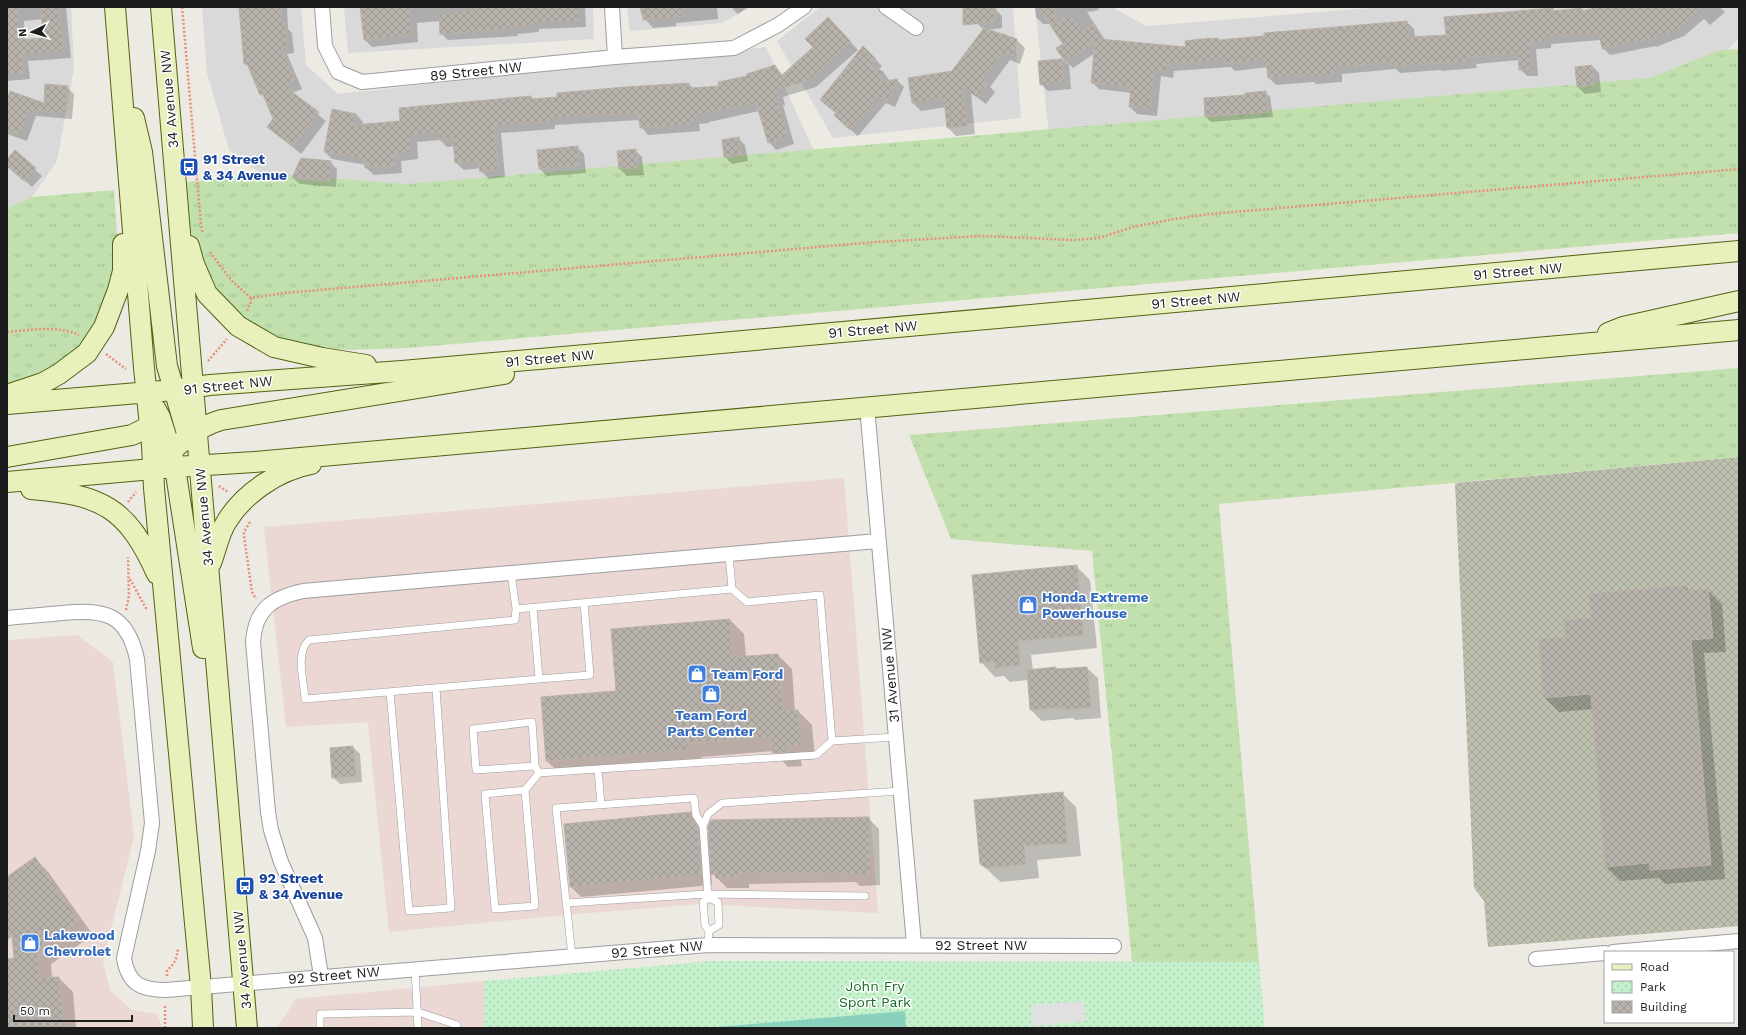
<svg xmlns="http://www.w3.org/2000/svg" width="1746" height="1035" viewBox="0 0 1746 1035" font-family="'Work Sans',sans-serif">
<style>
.residential{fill:#dad9d9}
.commercial{fill:#ebd7d3}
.construction{fill:url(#construction-cross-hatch)}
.grass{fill:url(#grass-tufts)}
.park{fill:url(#park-dots)}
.pitch{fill:#8ad1bd}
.parking{fill:#e0e0e0}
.shadow{fill:#0003;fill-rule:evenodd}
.building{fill:url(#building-cross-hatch);stroke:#bbb2a7}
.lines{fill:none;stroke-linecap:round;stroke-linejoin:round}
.lane-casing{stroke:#9d9d9d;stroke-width:8}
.street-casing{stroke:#9d9d9d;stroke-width:16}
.secondary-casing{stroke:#526312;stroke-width:22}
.path{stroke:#e78f78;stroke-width:2.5;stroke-dasharray:2 2;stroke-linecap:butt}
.lane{stroke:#fff;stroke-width:7}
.street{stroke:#fff;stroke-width:14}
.secondary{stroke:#e8f0bc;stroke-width:20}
.labels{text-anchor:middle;stroke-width:3;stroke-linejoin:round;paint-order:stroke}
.street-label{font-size:14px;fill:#1c1c1c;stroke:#fff}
.transit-label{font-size:14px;font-weight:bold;fill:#164399;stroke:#fff;text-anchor:start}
.shop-label{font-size:14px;font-weight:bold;fill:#366cbe;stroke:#fff;text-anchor:start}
.park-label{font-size:14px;fill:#196b28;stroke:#fff}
</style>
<defs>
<pattern id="construction-cross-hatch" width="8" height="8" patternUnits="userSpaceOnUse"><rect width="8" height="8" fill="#bdbfaf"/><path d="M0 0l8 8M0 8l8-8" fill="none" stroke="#a2a496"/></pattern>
<pattern id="grass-tufts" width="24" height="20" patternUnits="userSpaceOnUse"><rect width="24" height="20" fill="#c1e0ae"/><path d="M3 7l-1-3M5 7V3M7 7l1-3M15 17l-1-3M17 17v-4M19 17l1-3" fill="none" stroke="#a5c095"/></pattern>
<pattern id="park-dots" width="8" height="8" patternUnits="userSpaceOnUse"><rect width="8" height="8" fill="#c4f1cc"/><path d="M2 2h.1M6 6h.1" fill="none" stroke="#a8ceaf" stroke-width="1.8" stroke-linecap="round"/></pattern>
<pattern id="building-cross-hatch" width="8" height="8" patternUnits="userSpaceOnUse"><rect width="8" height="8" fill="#b8b2ac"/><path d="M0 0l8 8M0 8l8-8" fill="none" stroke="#9e9893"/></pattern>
</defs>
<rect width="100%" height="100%" fill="#eceae3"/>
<!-- residential -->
<path class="residential" d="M 7,7 L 71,7 L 74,68 L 57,161 L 28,203 L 7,211 Z
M 202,7 L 301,7 L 306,65 L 338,94 L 766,47 L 816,155 L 436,190 L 262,174 L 229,150 L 207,73 Z
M 344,7 L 593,7 L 594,39 L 348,53 Z
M 627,7 L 751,7 L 722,23 L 630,31 Z
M 820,7 L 1013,7 L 1021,118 L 833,138 L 777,41 Z
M 1035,7 L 1116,7 L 1115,9 L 1147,26 L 1382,7 L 1739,7 L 1739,38 L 1720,59 L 1654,85 L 1049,135 Z"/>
<!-- commercial -->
<path class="commercial" d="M 844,478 L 878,913 L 699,904 L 553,916 L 389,932 L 368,722 L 286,727 L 264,527 Z
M 77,635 L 113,662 L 134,837 L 103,961 L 110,991 L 132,1010 L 157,1014 L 162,1028 L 7,1028 L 7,640 Z
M 484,981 L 484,1028 L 277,1028 L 296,999 Z"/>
<!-- construction -->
<path class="construction" d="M 1739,457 L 1739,926 L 1488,947 L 1484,901 L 1474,888 L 1455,483 Z"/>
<!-- grass -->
<path class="grass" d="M 1739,49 L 1739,233 L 408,348 C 378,349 346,352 317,347 C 253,336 213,305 194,242 C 188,223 187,202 186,182 L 274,174 L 407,184 L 1650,78 L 1720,50 Z
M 114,190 L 118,250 L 116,274 L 91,337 L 54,369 L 16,382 L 7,384 L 7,208 L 33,197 Z
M 1739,368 L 1739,457 L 1219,504 L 1259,962 L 1132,962 L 1092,551 L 951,539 L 909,435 Z"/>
<!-- park -->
<path class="park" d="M 710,961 L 1259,962 L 1265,1028 L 484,1028 L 484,981 Z"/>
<!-- pitch -->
<path class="pitch" d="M 905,1011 L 906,1028 L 705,1028 Z"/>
<!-- parking -->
<path class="parking" d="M 1084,1001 L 1086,1021 L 1033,1026 L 1031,1005 Z"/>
<!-- shadow -->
<path class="shadow" d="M 7,7 L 66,7 L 71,58 L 28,61 L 30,79 L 7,81 ZM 43,19 L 44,39 L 25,41 L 24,21 Z
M 240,7 L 287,7 L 288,29 L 292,33 L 294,53 L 287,54 L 302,89 L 292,93 L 326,121 L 301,154 L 268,127 L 274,119 L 266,99 L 261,94 L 249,67 L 245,64 Z
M 361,7 L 585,7 L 586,27 L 539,29 L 539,32 L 517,34 L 518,36 L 448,40 L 441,33 L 440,21 L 417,23 L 418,42 L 372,47 L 365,40 Z
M 640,7 L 717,7 L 718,19 L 676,23 L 676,26 L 653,28 L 641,14 Z
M 731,7 L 748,7 L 738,14 Z
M 970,7 L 978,7 L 975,9 L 995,9 L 1002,16 L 1002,28 L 987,30 L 1017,40 L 1025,48 L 1020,64 L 1010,60 L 990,87 L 995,92 L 986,104 L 971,93 L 975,134 L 956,136 L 948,128 L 946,107 L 921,111 L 913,103 L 952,72 L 984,30 L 977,23 Z
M 1035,7 L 1098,7 L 1099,10 L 1087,12 L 1105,40 L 1187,48 L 1217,39 L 1220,41 L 1407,22 L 1414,29 L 1415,38 L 1447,36 L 1552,9 L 1555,12 L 1581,9 L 1583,11 L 1604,7 L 1720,7 L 1725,12 L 1710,25 L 1704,19 L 1684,36 L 1656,47 L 1655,46 L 1610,55 L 1603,48 L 1601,40 L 1551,44 L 1551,48 L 1536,49 L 1538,76 L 1527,76 L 1520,69 L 1519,60 L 1476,64 L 1477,68 L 1442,71 L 1441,70 L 1400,73 L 1396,69 L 1342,74 L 1342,82 L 1316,84 L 1314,82 L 1276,85 L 1269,78 L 1268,67 L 1235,71 L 1231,67 L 1174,71 L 1173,78 L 1161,76 L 1157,116 L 1137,114 L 1130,107 L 1131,93 L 1099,89 L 1092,82 L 1095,53 L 1073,68 L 1069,64 L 1071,89 L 1048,91 L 1041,84 L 1062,60 L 1068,64 L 1058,48 L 1064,44 L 1050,24 L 1043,24 L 1036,17 Z
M 828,18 L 858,50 L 816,87 L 783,97 L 785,105 L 783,105 L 794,144 L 776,150 L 769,142 L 759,111 L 709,122 L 709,123 L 699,124 L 700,131 L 648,135 L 641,127 L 640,120 L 555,125 L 555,129 L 501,133 L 505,177 L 489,179 L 481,171 L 481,168 L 464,170 L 456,163 L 455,146 L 447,147 L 440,140 L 417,142 L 418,159 L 401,161 L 402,173 L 374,175 L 366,168 L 366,165 L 332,159 L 325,152 L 356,114 L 363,122 L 362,125 L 401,122 L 530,97 L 533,100 L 689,84 L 694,89 L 720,87 L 775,66 L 783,75 L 814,47 Z
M 863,47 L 882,66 L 878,71 L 884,73 L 890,81 L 897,80 L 904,87 L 895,107 L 886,103 L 858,136 L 842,122 L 837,114 L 822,100 Z
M 1592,66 L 1599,73 L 1601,92 L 1585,94 L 1578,87 Z
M 67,87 L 74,94 L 72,119 L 36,116 L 27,141 L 7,134 L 7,102 L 45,104 Z
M 1265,92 L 1270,97 L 1273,117 L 1211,122 L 1206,117 Z
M 738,138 L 745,145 L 748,161 L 732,164 L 725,157 Z
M 577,147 L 584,154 L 586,173 L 547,176 L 540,169 L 538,151 Z
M 635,150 L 642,157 L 644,175 L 627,176 L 620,169 Z
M 15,151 L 42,176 L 32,187 L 7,165 L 7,160 Z
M 330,162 L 337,169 L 336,187 L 300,184 L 293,178 Z
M 1076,566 L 1090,580 L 1097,648 L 1031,655 L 1033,670 L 1087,668 L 1098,678 L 1101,718 L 1075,720 L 1073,718 L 1042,721 L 1031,710 L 1028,680 L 1010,682 L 1004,676 L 995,677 L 981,662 Z
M 1686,586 L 1691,592 L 1708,590 L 1722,604 L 1726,652 L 1704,653 L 1725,879 L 1665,884 L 1659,878 L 1620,881 L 1606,867 L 1593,709 L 1559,712 L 1544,697 L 1566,638 L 1593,619 Z
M 730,620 L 744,634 L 746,657 L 778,655 L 792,669 L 795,711 L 798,711 L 812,725 L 815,759 L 801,760 L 802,766 L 788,767 L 773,751 L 701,757 L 702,764 L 561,775 L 547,761 L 617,692 Z
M 353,747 L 360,754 L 362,782 L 340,784 L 333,777 Z
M 1062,793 L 1076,807 L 1081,856 L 1037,860 L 1039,878 L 1001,882 L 996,878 L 981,863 Z
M 690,813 L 701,824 L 702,832 L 710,841 L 868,818 L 879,829 L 880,885 L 860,886 L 856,882 L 749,884 L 749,888 L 727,888 L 711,872 L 712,885 L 581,897 L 571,887 Z
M 35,858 L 49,873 L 93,935 L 51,964 L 52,978 L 59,978 L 73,992 L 76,1028 L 7,1028 L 7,960 L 15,959 L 13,936 L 7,940 L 7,878 Z"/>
<!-- building -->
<path class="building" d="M 7,7 L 17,7 L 19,40 L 43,38 L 41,7 L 59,7 L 64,52 L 22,54 L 23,73 L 7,74 Z
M 239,7 L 280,7 L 282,25 L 285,25 L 287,46 L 281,47 L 295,81 L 284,86 L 319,112 L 293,147 L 267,127 L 273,119 L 263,94 L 260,95 L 247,64 L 244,64 Z
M 360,7 L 409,7 L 412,35 L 364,40 Z
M 477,7 L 578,7 L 579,21 L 532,22 L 532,25 L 511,27 L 511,29 L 440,34 L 439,13 L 477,10 Z
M 642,7 L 683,7 L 684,16 L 643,20 Z
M 1038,7 L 1055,7 L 1056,24 L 1071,15 L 1081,31 L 1092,24 L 1102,38 L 1100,39 L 1186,47 L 1185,41 L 1200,39 L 1218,38 L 1218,40 L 1264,36 L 1264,33 L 1407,21 L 1409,37 L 1446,35 L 1444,17 L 1553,8 L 1553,11 L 1582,8 L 1582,11 L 1599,7 L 1702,7 L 1677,30 L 1648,41 L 1648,39 L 1602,49 L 1599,33 L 1544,37 L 1545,41 L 1530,42 L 1532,69 L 1519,70 L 1518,53 L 1470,57 L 1470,61 L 1434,64 L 1434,63 L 1392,66 L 1392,62 L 1335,67 L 1335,75 L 1308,78 L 1307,75 L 1268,78 L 1266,60 L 1226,64 L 1226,60 L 1167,64 L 1167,71 L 1154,70 L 1150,109 L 1129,107 L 1131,87 L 1091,83 L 1095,42 L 1065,62 L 1056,48 L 1063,44 Z
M 963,8 L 996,8 L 995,22 L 963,25 Z
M 828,17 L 851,42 L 809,80 L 776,90 L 778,97 L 776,98 L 788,137 L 768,143 L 756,103 L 702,114 L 703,116 L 693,117 L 693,124 L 640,128 L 638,113 L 548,118 L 548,122 L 494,126 L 498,170 L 480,172 L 478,161 L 455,163 L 453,139 L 439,140 L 438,132 L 410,135 L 411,152 L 394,154 L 395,166 L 365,168 L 365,159 L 324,152 L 332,109 L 356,114 L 354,125 L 400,121 L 399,108 L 531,96 L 531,99 L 557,97 L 557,93 L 625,87 L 689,83 L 690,88 L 719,86 L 718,82 L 747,76 L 747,74 L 775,65 L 781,76 L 813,47 L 805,39 Z
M 984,28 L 1017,39 L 1012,56 L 1002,53 L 982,79 L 988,83 L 977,97 L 963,87 L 967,126 L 947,128 L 944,99 L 912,103 L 908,78 L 952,71 Z
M 863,46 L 876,59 L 869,66 L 884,72 L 880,82 L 898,79 L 888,101 L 879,97 L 850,130 L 834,115 L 836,113 L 820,100 Z
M 1062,59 L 1064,83 L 1040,85 L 1038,61 Z
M 1592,65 L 1594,85 L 1577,87 L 1575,67 Z
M 45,84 L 68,86 L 65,113 L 29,110 L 20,135 L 7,130 L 7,99 L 10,91 L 44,103 Z
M 1266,91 L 1268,112 L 1205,117 L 1204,98 L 1245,95 L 1245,93 Z
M 739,137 L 741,155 L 724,157 L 722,140 Z
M 578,146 L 579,166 L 539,169 L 537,150 Z
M 636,149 L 637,168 L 619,169 L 617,151 Z
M 15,150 L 36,168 L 24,181 L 7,166 L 7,159 Z
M 301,158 L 331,161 L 329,181 L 292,178 Z
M 1077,565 L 1083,635 L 1018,641 L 1020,665 L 995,668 L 994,661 L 980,663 L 972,575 Z
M 1686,585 L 1686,591 L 1708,589 L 1713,638 L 1691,640 L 1711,865 L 1650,870 L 1649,863 L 1605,867 L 1591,694 L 1543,698 L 1539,639 L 1565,637 L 1564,620 L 1591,618 L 1589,594 Z
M 730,619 L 733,657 L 778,654 L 783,711 L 798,710 L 801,745 L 788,746 L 788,752 L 772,753 L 771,737 L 688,743 L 688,750 L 546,761 L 541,697 L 616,691 L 611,629 Z
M 1056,667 L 1056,669 L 1087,667 L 1091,707 L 1063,710 L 1063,707 L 1030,710 L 1027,670 Z
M 353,746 L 356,776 L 332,778 L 330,748 Z
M 1063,792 L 1067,843 L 1024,846 L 1026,864 L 986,868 L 980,864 L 974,800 Z
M 691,812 L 692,820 L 698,828 L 701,875 L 570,887 L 564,824 Z
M 869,817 L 870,875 L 848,875 L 848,872 L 739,873 L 739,877 L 716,878 L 715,874 L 711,874 L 708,827 L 711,820 Z
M 35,857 L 79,921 L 37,950 L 39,978 L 59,977 L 64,1028 L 7,1028 L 7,959 L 14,958 L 12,936 L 7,929 L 7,877 Z"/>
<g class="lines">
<!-- lane casing -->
<g class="lane-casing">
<path id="lane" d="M 729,554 L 732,589 L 747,602 L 820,595 L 832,741 L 895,737
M 511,573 L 516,609 L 732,589
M 533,608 L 539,679 L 590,675 L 584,603
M 516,609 L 515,620 L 309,640 C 295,653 304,681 305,699 L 539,679
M 390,692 L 409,911 L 451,908 L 436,688
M 535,766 L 476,770 L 473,729 L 532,722 L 535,766 L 539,773
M 525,790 L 485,794 L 495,909 L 535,906 L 525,790 L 539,773 L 598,769
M 601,805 L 598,769 L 816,755 L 832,741
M 708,898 L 703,826 L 708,814 L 722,803 L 900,791
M 708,898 L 703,902 L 705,925 L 709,931 L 708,945
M 708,898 L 718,902 L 719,925 L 709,931
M 566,903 L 707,894 L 865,896
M 572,956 L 556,808 L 694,798 L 696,815 L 703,826
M 415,968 L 418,1028
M 320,1028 L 320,1014 L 418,1012 L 457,1025 L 457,1028"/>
</g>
<!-- street casing -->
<g class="street-casing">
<path id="street" d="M 322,7 L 325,46 L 338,72 L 362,82 L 615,57 L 734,48 L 778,25 L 804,7
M 612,7 L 615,57
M 886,7 L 916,28
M 867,406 L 914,944
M 7,618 C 25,616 44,615 62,613 C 104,609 127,613 137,659 L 152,823 L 148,851 L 124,958 C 128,984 141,990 166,990 L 708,945 L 1114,946
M 1613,952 L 1739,941
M 1536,959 L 1605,953
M 321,976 L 315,938 L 281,862 L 271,830 L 268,812 L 253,642 C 255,609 272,598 303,591 L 878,541"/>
</g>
<!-- secondary casing -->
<g class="secondary-casing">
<path id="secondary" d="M 115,7 L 144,368 L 152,445 L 154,488 L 201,987 L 203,1028
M 161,7 L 247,1028
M 134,118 L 142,152 L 167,366 L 189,440
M 189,246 L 194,264 L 207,294 L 238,326 L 274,347 L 322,358 L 366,365
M 1608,333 L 1623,327 L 1739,301
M 7,395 L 43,383 L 59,374 L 87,353 L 104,327 L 118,290 L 123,271 L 123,244
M 7,404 L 174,390 L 210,385 L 402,371 L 699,345 L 1739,251
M 155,408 L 160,417 L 174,461 L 203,648
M 7,457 L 132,435 L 150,426 L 159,417
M 153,470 C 173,449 193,428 221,420 L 504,374
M 7,482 L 175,467 L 254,462 L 1739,330
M 31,489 C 102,495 127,507 157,574
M 211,563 C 216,550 219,533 227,521 C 244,493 279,470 311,464"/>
</g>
<!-- path -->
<path class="path" d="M 182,7 L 201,225 L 203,234
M 210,252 L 231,280 L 251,298 L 284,293 L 876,242 L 982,236 L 1074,240 L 1099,238 L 1133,227 L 1174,219 L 1210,214 L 1739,169
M 247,311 L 251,302 L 251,298
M 7,332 C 31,330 57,325 79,335
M 106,354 L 126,369
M 208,361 L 227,339
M 219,486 L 228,492
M 128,502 L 136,492
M 250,522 L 244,532 L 244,536 L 252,592 L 256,599
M 130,579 L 147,610
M 126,610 L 129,596 L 128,557
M 167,976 L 167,970 C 175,964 177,958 178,948
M 165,1028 L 165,1004"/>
<!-- lane -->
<use href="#lane" class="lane"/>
<!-- street -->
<use href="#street" class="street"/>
<!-- secondary -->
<use href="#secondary" class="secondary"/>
</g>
<!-- icons -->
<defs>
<g id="bus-square" transform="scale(1)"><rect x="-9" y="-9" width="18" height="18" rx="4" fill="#1a4fb4" stroke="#fff"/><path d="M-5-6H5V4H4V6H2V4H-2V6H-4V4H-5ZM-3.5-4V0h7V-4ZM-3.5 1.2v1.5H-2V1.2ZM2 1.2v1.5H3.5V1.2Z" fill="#fff"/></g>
<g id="shop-square" transform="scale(1)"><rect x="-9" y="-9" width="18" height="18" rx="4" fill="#3f7fe0" stroke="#fff"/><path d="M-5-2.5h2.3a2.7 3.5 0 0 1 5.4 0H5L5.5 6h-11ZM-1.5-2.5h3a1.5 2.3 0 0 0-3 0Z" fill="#fff"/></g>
</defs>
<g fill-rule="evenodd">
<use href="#bus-square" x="189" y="167"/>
<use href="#shop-square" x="1028" y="605"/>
<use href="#shop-square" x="697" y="674"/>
<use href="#shop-square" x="711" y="694"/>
<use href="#bus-square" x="245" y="886"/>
<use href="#shop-square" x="30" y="943"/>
</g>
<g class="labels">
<!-- street labels -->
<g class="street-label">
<text transform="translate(476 71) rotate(-6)" y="5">89 Street NW</text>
<text transform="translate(169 99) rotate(-95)" y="5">34 Avenue NW</text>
<text transform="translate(1518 271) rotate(-5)" y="5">91 Street NW</text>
<text transform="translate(1196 300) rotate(-5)" y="5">91 Street NW</text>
<text transform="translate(873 329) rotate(-5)" y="5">91 Street NW</text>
<text transform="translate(550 358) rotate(-5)" y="5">91 Street NW</text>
<text transform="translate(228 385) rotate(-6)" y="5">91 Street NW</text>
<text transform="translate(204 517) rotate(-95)" y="5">34 Avenue NW</text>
<text transform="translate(890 675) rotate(-95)" y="5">31 Avenue NW</text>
<text x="981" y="950">92 Street NW</text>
<text transform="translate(657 949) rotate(-5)" y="5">92 Street NW</text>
<text transform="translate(242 960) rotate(-95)" y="5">34 Avenue NW</text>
<text transform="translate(334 975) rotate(-5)" y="5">92 Street NW</text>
</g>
<!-- transit labels -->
<g class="transit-label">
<text x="203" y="164">91 Street<tspan x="203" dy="16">&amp; 34 Avenue</tspan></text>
<text x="259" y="883">92 Street<tspan x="259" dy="16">&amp; 34 Avenue</tspan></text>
</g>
<!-- shop labels -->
<g class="shop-label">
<text x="1042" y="602">Honda Extreme<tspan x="1042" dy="16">Powerhouse</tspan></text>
<text x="711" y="679">Team Ford</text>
<text x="711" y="720" text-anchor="middle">Team Ford<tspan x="711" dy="16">Parts Center</tspan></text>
<text x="44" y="940">Lakewood<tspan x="44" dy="16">Chevrolet</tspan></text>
</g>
<!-- park labels -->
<g class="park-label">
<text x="875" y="991">John Fry<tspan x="875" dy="16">Sport Park</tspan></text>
</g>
</g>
<!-- border -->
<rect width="1746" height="1035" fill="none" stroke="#1c1c1c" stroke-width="16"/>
<!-- legend -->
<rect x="1604" y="951" width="130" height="72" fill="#ffffff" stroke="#a4a4a4"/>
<rect x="1612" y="964" width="20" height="6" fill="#e8f0bc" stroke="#a4a4a4"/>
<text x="1640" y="971" font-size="12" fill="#1c1c1c">Road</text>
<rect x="1612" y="981" width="20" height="12" fill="url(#park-dots)" stroke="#a4a4a4"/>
<text x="1640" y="991" font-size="12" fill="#1c1c1c">Park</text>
<rect x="1612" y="1001" width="20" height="12" fill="url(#building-cross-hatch)" stroke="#a4a4a4"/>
<text x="1640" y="1011" font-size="12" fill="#1c1c1c">Building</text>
<!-- north arrow -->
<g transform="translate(32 32) rotate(265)" stroke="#ffffff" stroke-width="3" paint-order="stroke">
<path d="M0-3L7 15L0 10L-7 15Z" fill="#1c1c1c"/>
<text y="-6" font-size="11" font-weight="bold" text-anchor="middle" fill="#1c1c1c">N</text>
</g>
<!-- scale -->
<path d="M14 1015v6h118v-6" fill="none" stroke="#1c1c1c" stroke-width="2"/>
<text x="20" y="1015" font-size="12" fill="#1c1c1c" stroke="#ffffff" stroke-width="3" paint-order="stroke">50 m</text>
</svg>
